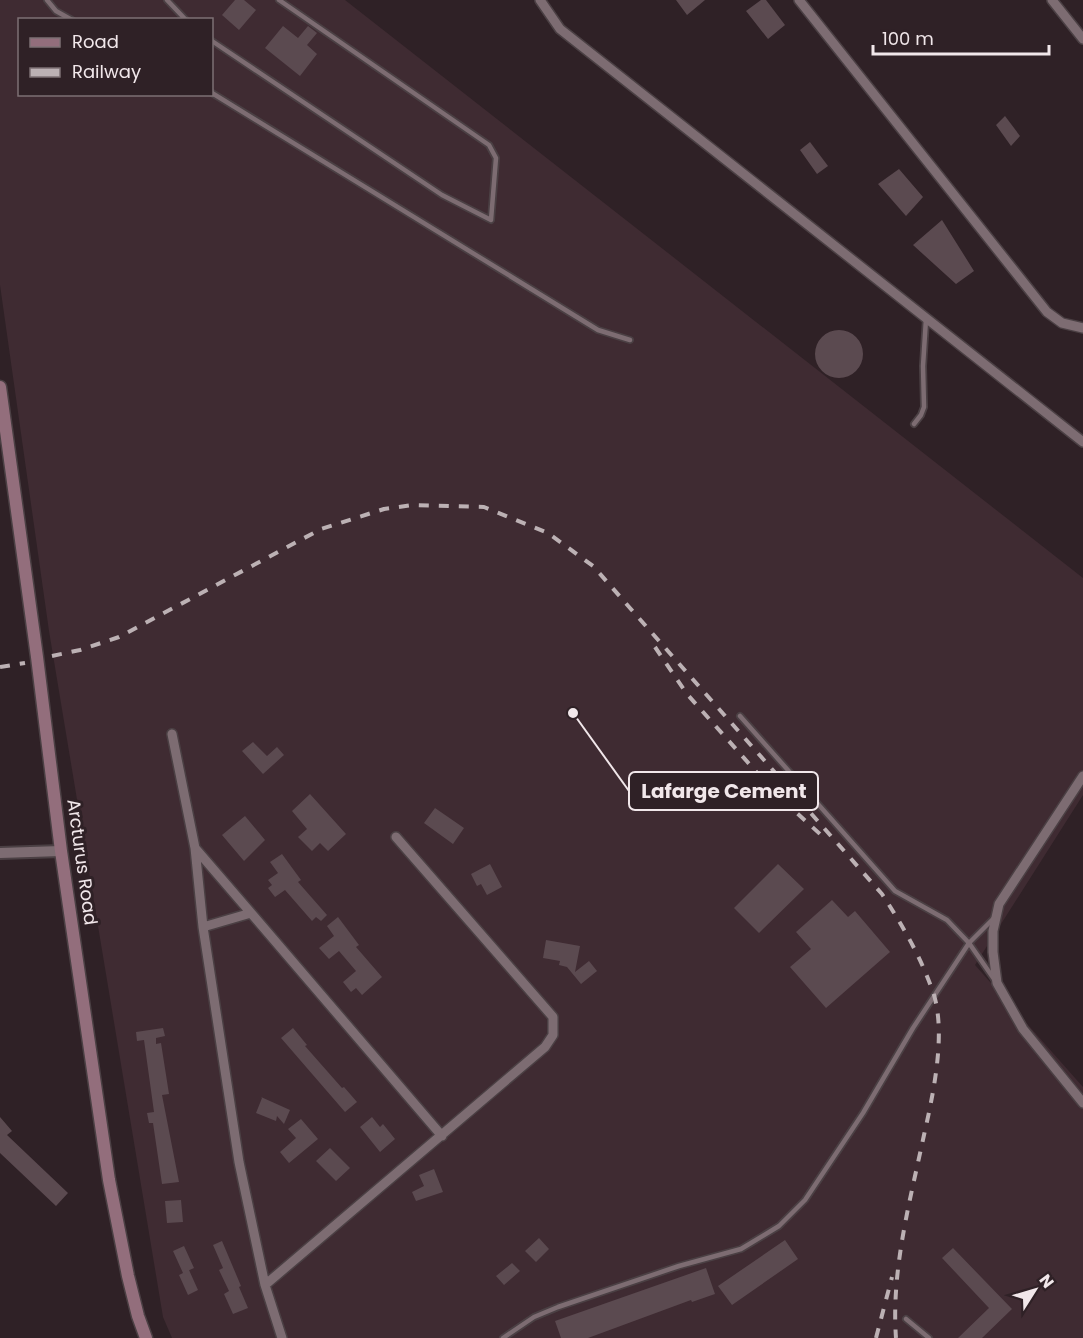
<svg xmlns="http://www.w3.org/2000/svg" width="1083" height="1338" viewBox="0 0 1083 1338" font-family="Poppins,sans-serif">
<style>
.built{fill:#3f2b32;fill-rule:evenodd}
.building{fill:#5b4a50}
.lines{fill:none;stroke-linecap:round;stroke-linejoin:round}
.service-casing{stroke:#4b4044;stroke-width:8}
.minor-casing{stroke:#4b4044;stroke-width:12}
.tertiary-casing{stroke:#4b4044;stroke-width:14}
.secondary-casing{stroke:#4b4044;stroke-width:15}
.service{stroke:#7d6c72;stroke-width:4.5}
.minor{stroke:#7d6c72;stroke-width:9}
.tertiary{stroke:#7d6c72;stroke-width:10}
.secondary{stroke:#936e7c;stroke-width:12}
.rail{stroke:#bcb1b4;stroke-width:4;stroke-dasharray:10 10;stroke-linecap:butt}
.labels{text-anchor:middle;stroke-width:6;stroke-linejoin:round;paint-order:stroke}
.street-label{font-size:18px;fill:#f1e7ea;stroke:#2f2126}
.leader{fill:none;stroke:#f1e7ea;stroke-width:2}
.callout-dot{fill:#f1e7ea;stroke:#2f2126;stroke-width:2}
.callout{fill:#2f2126;stroke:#f1e7ea;stroke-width:2}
.callout-label{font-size:20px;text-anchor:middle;font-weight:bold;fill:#f1e7ea}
</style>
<rect width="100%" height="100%" fill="#2f2126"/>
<!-- built -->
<path class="built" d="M 0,0 L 345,0 L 1083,578 L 1083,795 L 975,965 L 1083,1087 L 1083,1338 L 172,1338 L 163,1317 L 49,631 L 0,285 ZM 20,20 L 212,20 L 212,94 L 20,94 Z"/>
<!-- building -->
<path class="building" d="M 235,0 L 244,0 L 256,10 L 239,30 L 222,15 Z
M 676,0 L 705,0 L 687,15 Z
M 761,0 L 766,0 L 785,25 L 768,39 L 746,11 Z
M 283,26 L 298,38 L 308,26 L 317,33 L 307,45 L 317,54 L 300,76 L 265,48 Z
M 1005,116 L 1020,136 L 1011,146 L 996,125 Z
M 810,142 L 828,166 L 817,174 L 800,150 Z
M 899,169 L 923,197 L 906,216 L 878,184 Z
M 942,220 L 974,271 L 956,284 L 913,245 Z
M815 354a24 24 0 1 1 48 0a24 24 0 1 1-48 0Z
M 253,742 L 267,756 L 277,747 L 284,755 L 263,774 L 242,751 Z
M 310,794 L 346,834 L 328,851 L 320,843 L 312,851 L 298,837 L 307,829 L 292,811 Z
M 435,808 L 464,828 L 453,844 L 424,823 Z
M 245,816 L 265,840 L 244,861 L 222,835 Z
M 282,854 L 301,880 L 298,882 L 327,915 L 321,921 L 316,917 L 312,921 L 285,890 L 275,897 L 268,888 L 272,885 L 268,880 L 278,873 L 270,862 Z
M 490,864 L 502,887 L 487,895 L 481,884 L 477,886 L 471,874 Z
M 778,864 L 804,889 L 759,933 L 734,908 Z
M 832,900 L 848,917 L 855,911 L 890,952 L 826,1008 L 790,967 L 811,949 L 796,932 Z
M 338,917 L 359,945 L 356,947 L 382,977 L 362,995 L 356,988 L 351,992 L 343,982 L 356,971 L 339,951 L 329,959 L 319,948 L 334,936 L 327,926 Z
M 546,940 L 580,946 L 575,972 L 589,961 L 597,971 L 581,984 L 567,967 L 559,965 L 560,961 L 543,958 Z
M 163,1028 L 165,1036 L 156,1038 L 156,1044 L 161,1043 L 169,1094 L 162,1095 L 179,1182 L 162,1184 L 153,1123 L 149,1123 L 147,1113 L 154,1112 L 144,1040 L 137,1041 L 136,1032 Z
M 293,1028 L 307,1045 L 305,1046 L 342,1088 L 344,1087 L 357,1102 L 345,1112 L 281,1038 Z
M 261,1097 L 290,1110 L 284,1124 L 277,1116 L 276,1121 L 256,1113 L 262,1098 Z
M 0,1117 L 12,1131 L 7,1135 L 68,1193 L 56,1206 L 0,1153 Z
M 372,1117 L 380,1127 L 383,1124 L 395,1139 L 380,1152 L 360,1127 Z
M 301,1119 L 318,1139 L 289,1163 L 280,1152 L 296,1138 L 288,1129 Z
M 330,1148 L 350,1168 L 336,1181 L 316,1161 Z
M 434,1169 L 443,1192 L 416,1201 L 412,1192 L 424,1186 L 419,1175 Z
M 181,1200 L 183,1222 L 167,1223 L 165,1201 Z
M 539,1238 L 549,1249 L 536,1262 L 525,1251 Z
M 785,1240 L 798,1259 L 732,1305 L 718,1286 Z
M 222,1241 L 241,1286 L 239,1287 L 248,1308 L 233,1314 L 224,1294 L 229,1291 L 219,1270 L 223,1268 L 213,1245 Z
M 184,1246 L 194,1268 L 183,1273 L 173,1251 Z
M 953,1248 L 1012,1309 L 982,1338 L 958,1338 L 989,1308 L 942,1258 Z
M 512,1263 L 520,1271 L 504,1285 L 496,1276 Z
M 706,1268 L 715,1294 L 692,1302 L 691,1300 L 588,1338 L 561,1338 L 555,1321 Z
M 189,1270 L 198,1290 L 188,1295 L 179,1275 Z"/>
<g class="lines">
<!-- service casing -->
<g class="service-casing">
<path id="service" d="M 47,0 L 56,11 L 72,20
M 167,0 L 186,20
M 212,41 L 442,195 L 491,220 L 496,158 L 489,145 L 279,0
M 212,93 L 598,330 L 630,340
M 914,424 L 921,415 L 924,407 L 923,366 L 926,319
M 740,716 L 895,891 L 947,920 L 969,943 L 994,979
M 906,1319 L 929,1338
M 503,1338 L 534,1317 L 558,1307 L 679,1266 L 741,1249 L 779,1226 L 805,1200 L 863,1113 L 913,1028 L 969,943 L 995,917"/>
</g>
<!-- minor casing -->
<g class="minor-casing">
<path id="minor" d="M 540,0 L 560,29 L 1083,442
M 799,0 L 1047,312 L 1062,323 L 1083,328
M 1052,0 L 1083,39
M 172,734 L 195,848 L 203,927 L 239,1162 L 265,1285 L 282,1338
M 1083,776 L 999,904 L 993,931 L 993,952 L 997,983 L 1023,1029 L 1083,1103
M 195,848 L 251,913
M 203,927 L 251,913 L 442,1136
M 265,1285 L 545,1047 L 553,1035 L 553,1017 L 396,837"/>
</g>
<!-- tertiary casing -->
<g class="tertiary-casing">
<path id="tertiary" d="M 0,853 L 61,851"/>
</g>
<!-- secondary casing -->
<g class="secondary-casing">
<path id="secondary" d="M 0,387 L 37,657 L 61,851 L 109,1180 L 128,1276 L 138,1316 L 146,1338"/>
</g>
<!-- service -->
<use href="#service" class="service"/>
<!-- minor -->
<use href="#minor" class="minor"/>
<!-- tertiary -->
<use href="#tertiary" class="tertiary"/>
<!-- secondary -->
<use href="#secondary" class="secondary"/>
<!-- rail -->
<path class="rail" d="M 655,647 L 687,694 L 776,794 L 820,834
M 52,656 L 80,650 L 119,637 L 321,529 L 384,509 L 413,505 L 484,507 L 548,533 L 593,566 L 882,894 C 903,926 922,959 934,995 C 946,1036 933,1095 924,1135 C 910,1201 891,1270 896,1338
M 0,667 L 25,663
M 876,1338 L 892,1277"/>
</g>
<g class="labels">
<!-- street labels -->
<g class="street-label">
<text transform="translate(82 862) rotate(82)" y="6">Arcturus Road</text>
</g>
</g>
<!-- callouts -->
<path class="leader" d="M573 713L629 791"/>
<circle class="callout-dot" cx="573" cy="713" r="6"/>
<rect class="callout" x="629" y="772" width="189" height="38" rx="6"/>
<g class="callout-label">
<text x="724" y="798">Lafarge Cement</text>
</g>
<!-- legend -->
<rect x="18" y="18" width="195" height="78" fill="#2f2126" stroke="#7d7074" stroke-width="1.5"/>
<rect x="30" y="38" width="30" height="9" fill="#936e7c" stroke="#7d7074" stroke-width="1.5"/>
<text x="72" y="48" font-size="18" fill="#f1e7ea">Road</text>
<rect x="30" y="68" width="30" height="9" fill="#bcb1b4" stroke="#7d7074" stroke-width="1.5"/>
<text x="72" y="78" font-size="18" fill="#f1e7ea">Railway</text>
<!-- north arrow -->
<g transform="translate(1035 1290) rotate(53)" stroke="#2f2126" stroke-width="4.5" paint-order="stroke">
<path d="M0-4.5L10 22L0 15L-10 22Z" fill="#f1e7ea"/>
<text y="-9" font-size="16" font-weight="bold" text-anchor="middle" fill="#f1e7ea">N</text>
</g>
<!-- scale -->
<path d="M873 45v9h176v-9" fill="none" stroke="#f1e7ea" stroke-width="3"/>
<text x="882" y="45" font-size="18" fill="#f1e7ea" stroke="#2f2126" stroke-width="4.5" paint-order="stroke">100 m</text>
</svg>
